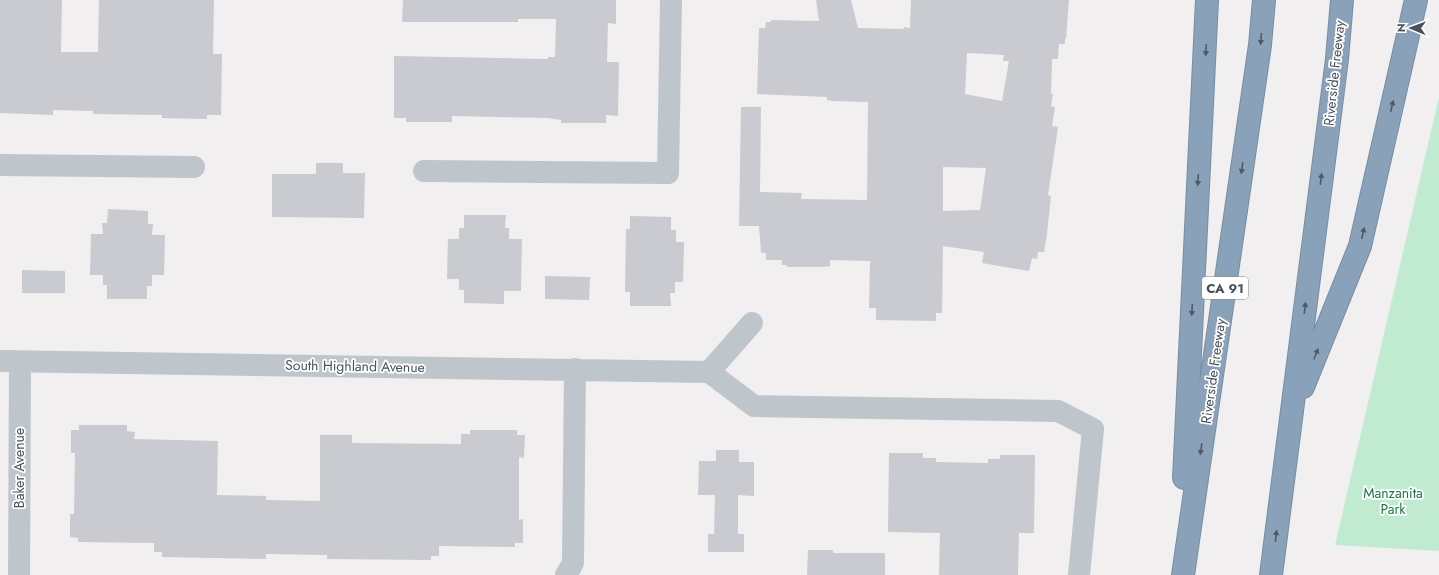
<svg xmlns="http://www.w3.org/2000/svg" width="1439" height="575" viewBox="0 0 1439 575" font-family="Jost,sans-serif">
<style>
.green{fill:#c1ebd0}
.building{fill:#c9cbd1;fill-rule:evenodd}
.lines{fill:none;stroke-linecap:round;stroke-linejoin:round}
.highway-casing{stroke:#768da5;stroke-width:24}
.minor{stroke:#bec6cc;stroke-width:22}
.highway{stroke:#8aa2b9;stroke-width:22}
.oneway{fill:#4f5a64}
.labels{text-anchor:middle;stroke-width:3.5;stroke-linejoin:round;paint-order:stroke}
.shield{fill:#fff;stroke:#7f868c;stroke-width:1}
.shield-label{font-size:13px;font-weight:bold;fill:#48525a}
.street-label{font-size:14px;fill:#48525a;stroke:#fff}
.park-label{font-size:14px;fill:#1f7649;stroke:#fff}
</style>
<rect width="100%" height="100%" fill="#f1efef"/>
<!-- green -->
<path class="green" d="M 1439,97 L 1439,551 L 1335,545 Z"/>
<!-- building -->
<path class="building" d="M 0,0 L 62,0 L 61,52 L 98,52 L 99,0 L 214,0 L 213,54 L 222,54 L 221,115 L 207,115 L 207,119 L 162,118 L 162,115 L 93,114 L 93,111 L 53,110 L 53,115 L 0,113 Z
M 403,0 L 616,0 L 616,24 L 608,23 L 607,62 L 619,62 L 618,116 L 606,115 L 606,123 L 561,123 L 561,120 L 548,118 L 452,116 L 452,122 L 406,122 L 406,118 L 394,118 L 394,56 L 548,59 L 548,57 L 555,57 L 556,19 L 518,19 L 518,22 L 402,22 Z
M 816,0 L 851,0 L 858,28 L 904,29 L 904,27 L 910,28 L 911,0 L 1069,0 L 1066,39 L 1065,39 L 1065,44 L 1059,44 L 1058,59 L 1052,59 L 1051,94 L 1053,94 L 1051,106 L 1055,107 L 1052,126 L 1058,127 L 1048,195 L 1051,196 L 1047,234 L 1044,252 L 1038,252 L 1037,259 L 1032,258 L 1029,271 L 982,263 L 984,252 L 943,246 L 942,313 L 936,313 L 936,321 L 876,320 L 876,308 L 869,308 L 870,261 L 830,260 L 830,266 L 823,267 L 787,267 L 787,265 L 782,265 L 782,260 L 766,260 L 766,253 L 761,253 L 759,226 L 739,226 L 741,107 L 761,107 L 760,192 L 802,193 L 801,199 L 867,200 L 868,102 L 832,101 L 827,100 L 827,97 L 757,94 L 759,28 L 765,28 L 766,22 L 771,22 L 771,20 L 819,21 ZM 967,53 L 1004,55 L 1003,61 L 1009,61 L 1002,101 L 965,94 ZM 943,167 L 986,168 L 980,210 L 943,211 Z
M 316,163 L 343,163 L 343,173 L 365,173 L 364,218 L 272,217 L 272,174 L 316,174 Z
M 108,209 L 148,211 L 148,224 L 153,224 L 152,235 L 165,235 L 164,275 L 152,275 L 152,286 L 147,286 L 147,299 L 107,299 L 107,285 L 103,285 L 103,275 L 90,275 L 91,234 L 103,234 L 102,223 L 107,223 Z
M 464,215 L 506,215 L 505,228 L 509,228 L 509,239 L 522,239 L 521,291 L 504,291 L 504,304 L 464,303 L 464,290 L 459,290 L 459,279 L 447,279 L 448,239 L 459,239 L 459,228 L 464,228 Z
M 630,216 L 671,217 L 671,230 L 676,230 L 676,242 L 684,242 L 683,282 L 675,282 L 675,293 L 670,293 L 671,306 L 630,306 L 630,292 L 625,292 L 626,229 L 630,229 Z
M 22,270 L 65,271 L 65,293 L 22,293 Z
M 545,276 L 590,277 L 589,300 L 545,299 Z
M 79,425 L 127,425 L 127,431 L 135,432 L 134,439 L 218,441 L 217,495 L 266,496 L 266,500 L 320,501 L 320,435 L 352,435 L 352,443 L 461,444 L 461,434 L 470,434 L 470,430 L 517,430 L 517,435 L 525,435 L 524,458 L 519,457 L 519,520 L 523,519 L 523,543 L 515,543 L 515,547 L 439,546 L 439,556 L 431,556 L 431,560 L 327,559 L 327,555 L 266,554 L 266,559 L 162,557 L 162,552 L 154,552 L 154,543 L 78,542 L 78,538 L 70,537 L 70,514 L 74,514 L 75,453 L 71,453 L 71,430 L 79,430 Z
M 716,450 L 739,450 L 739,462 L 754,462 L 754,496 L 738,495 L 738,534 L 744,534 L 744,552 L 708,552 L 708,534 L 714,534 L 715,495 L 698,495 L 699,461 L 716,461 Z
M 889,453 L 923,453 L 923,458 L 936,458 L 936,462 L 988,463 L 988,459 L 1000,459 L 1000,455 L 1035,455 L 1034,533 L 1019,533 L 1018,575 L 939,575 L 940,533 L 888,532 Z
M 808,550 L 833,550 L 833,553 L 885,553 L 885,575 L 807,575 Z"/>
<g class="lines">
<!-- highway casing -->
<g class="highway-casing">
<path id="highway" d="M 1303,387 L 1360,246 L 1416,0
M 1184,478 L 1207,0
M 1183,575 L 1260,45 L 1264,0
M 1271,575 L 1337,59 L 1342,0"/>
</g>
<!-- minor -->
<path class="minor" d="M 0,165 L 194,167
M 424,171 L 668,173 L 671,0
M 0,361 L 709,372
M 709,372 L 754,406 L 1058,411 L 1093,429 L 1079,575
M 709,372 L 752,323
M 19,575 L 20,362
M 566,575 L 573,563 L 575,369"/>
<!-- highway -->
<use href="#highway" class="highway"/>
</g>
<!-- one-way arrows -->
<defs><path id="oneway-solid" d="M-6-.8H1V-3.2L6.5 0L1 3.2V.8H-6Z"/></defs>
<g class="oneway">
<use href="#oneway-solid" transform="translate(1261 39) rotate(95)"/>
<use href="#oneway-solid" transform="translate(1206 50) rotate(93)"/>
<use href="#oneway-solid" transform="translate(1392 106) rotate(-77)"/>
<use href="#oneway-solid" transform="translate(1242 168) rotate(98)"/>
<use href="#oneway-solid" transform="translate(1321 179) rotate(-83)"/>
<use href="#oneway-solid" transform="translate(1198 180) rotate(93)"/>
<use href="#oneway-solid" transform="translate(1363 233) rotate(-77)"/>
<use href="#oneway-solid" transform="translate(1305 308) rotate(-83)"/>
<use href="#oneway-solid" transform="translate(1192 310) rotate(93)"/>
<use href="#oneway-solid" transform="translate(1316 354) rotate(-68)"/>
<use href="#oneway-solid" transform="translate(1201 449) rotate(98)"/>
<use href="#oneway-solid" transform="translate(1276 536) rotate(-83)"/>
</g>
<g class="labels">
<!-- shield labels -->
<rect class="shield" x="1202" y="277" width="46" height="22" rx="3"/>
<g class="shield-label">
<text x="1225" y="293">CA 91</text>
</g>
<!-- street labels -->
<g class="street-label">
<text transform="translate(1334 73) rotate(-84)" y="5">Riverside Freeway</text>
<text transform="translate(355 366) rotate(1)" y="5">South Highland Avenue</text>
<text transform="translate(1213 371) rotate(-82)" y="5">Riverside Freeway</text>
<text transform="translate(19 468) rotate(-90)" y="5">Baker Avenue</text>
</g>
<!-- park labels -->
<g class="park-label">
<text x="1393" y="498">Manzanita<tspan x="1393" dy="16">Park</tspan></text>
</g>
</g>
<!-- north arrow -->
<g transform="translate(1411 28) rotate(271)" stroke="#ffffff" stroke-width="3" paint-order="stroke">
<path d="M0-3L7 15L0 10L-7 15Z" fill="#48525a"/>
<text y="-6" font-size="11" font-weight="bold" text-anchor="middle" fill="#48525a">N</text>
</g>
</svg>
